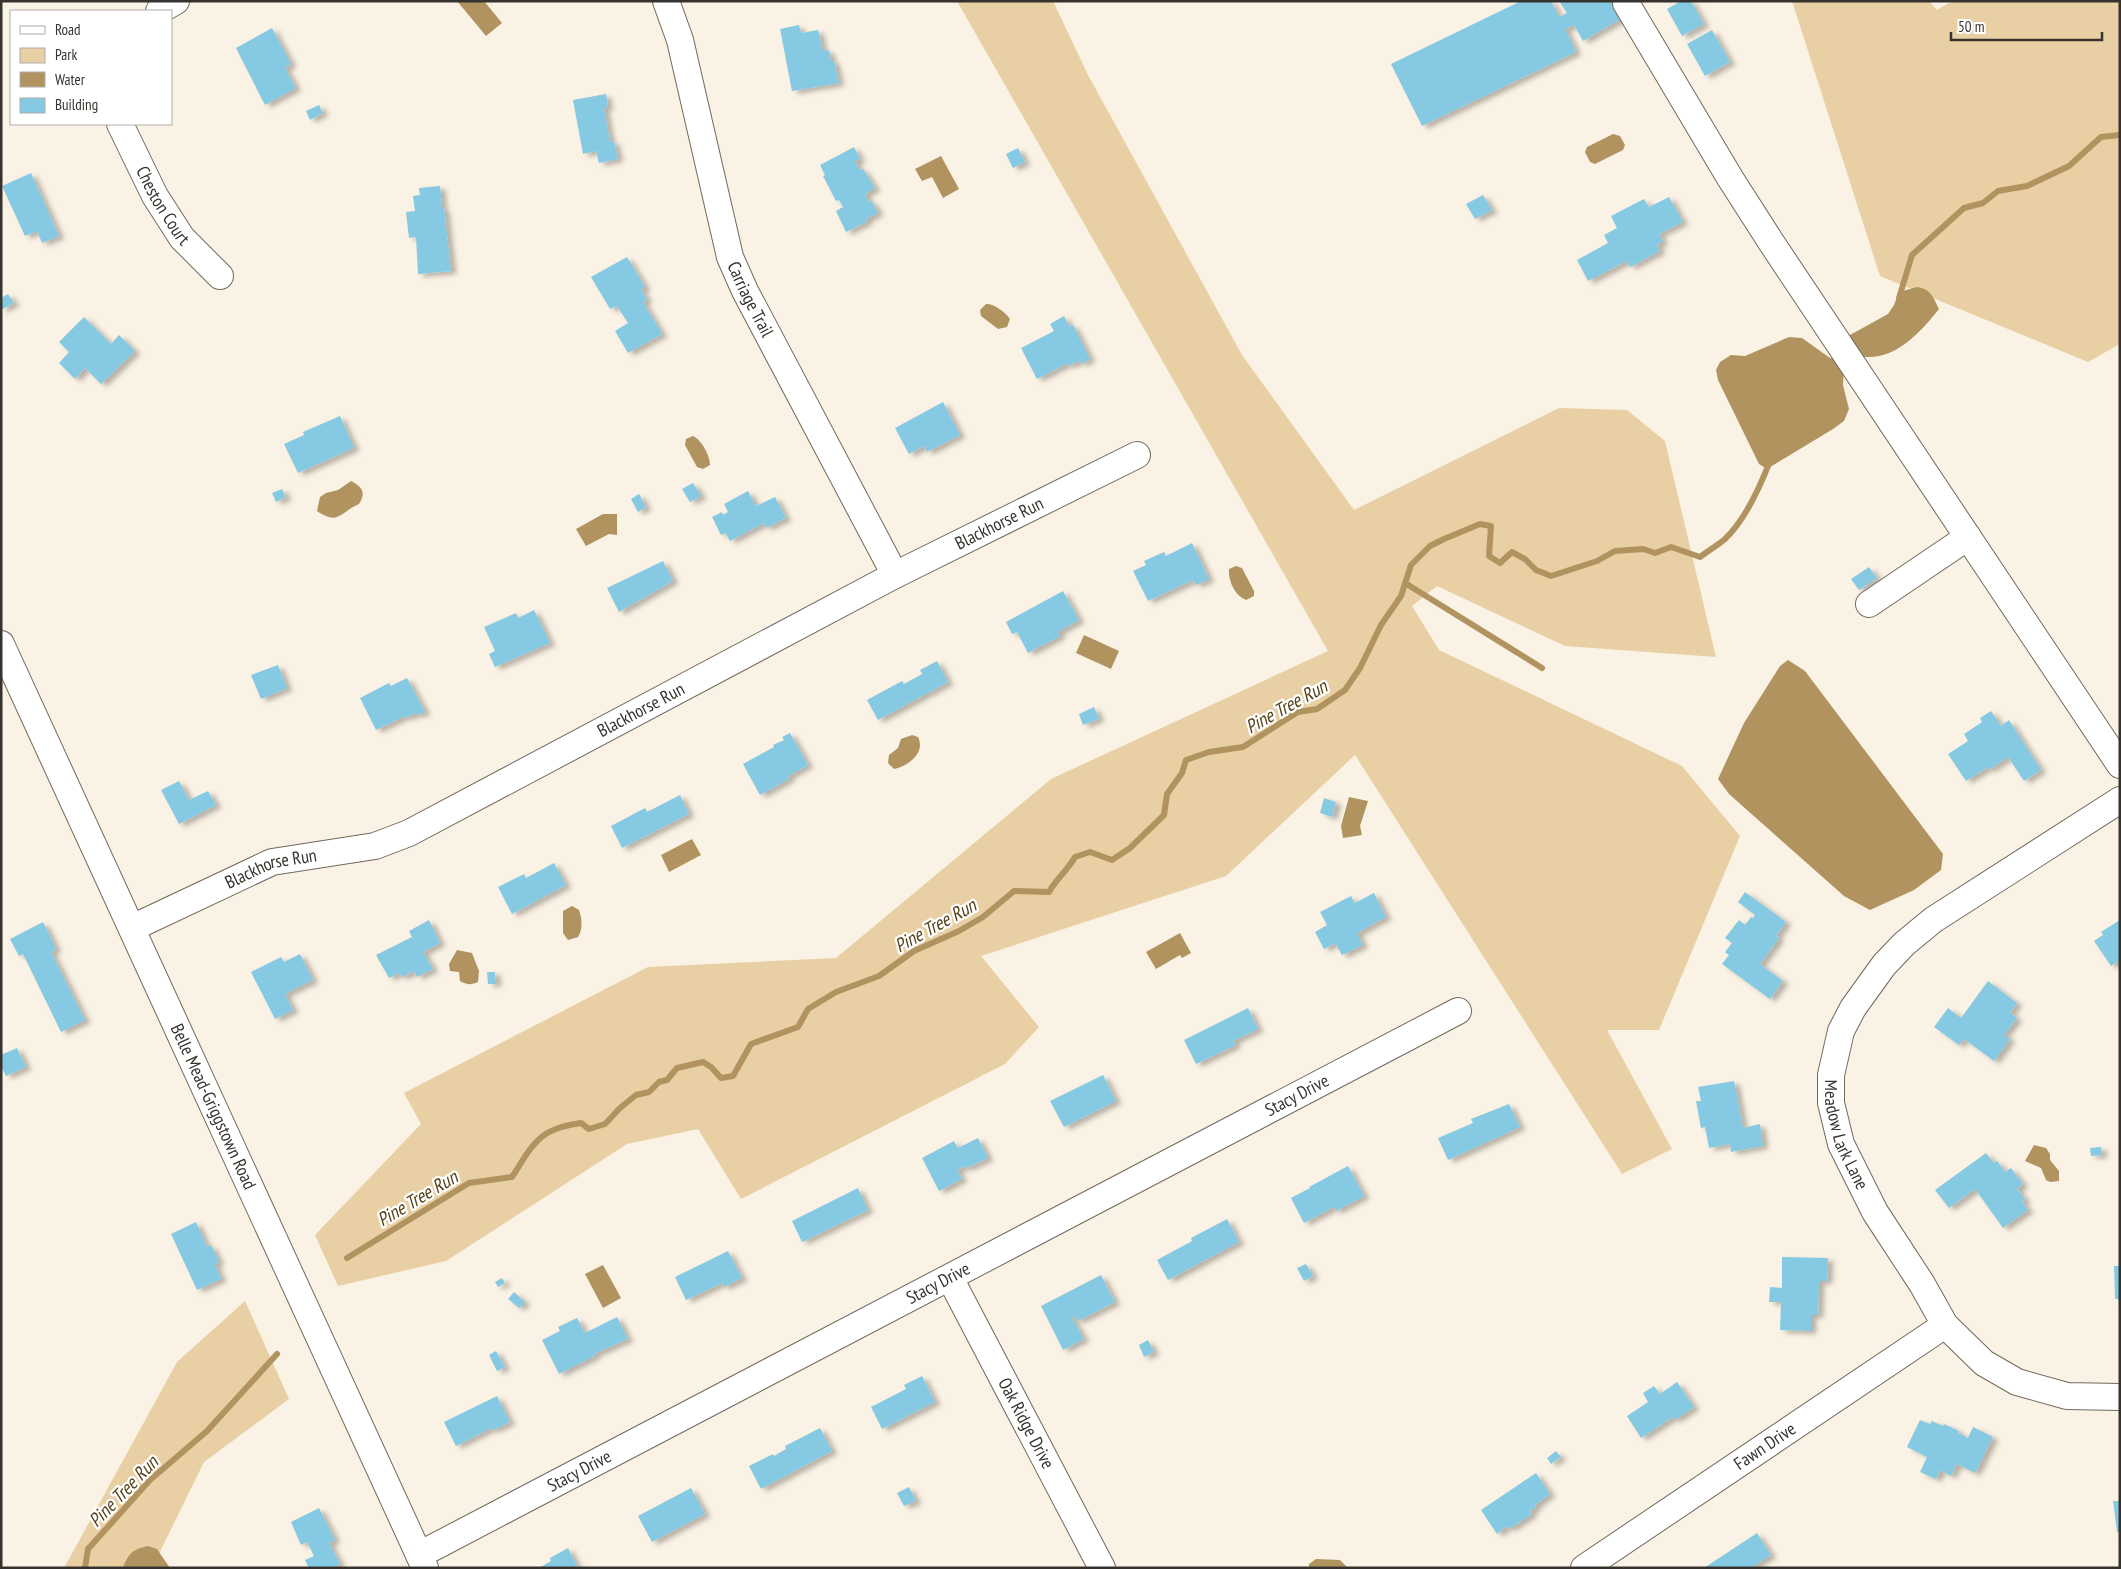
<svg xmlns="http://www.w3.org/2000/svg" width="2121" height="1569" viewBox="0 0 2121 1569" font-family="'PT Sans Narrow',sans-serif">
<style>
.green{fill:#e9cfa4}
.water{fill:#b19360}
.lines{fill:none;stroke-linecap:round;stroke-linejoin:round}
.stream{stroke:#b19360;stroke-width:6}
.building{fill:#86c9e3;filter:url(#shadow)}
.minor-casing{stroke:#71695d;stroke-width:28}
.minor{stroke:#fff;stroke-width:26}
.labels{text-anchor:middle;stroke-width:4.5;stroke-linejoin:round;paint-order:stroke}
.street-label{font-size:18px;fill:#36332e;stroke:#fff}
.water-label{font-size:19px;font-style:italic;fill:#564018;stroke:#fff}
</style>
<defs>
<filter id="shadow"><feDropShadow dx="5.5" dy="3" stdDeviation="2.5" flood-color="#0004"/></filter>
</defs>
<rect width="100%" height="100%" fill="#faf2e4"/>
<!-- green -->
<path class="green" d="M 957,1 L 1053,1 L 1088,75 L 1242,355 L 1354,510 L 1559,408 L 1627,410 L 1665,441 L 1716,657 L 1565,646 L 1437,586 L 1412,606 L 1439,650 L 1682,766 L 1740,836 L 1659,1030 L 1607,1030 L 1672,1149 L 1622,1174 L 1355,755 L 1226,876 L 981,956 L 1039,1027 L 1005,1064 L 741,1199 L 698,1129 L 627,1144 L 446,1261 L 338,1286 L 315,1235 L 421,1124 L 404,1093 L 648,967 L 836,958 L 1051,779 L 1328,651 Z
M 1792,1 L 1929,1 L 1937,10 L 1952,1 L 2120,1 L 2120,344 L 2088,362 L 1880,276 Z
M 245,1301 L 289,1399 L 204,1462 L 152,1568 L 64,1568 L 177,1362 Z"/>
<!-- water -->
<path class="water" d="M 457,1 L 484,1 L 502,23 L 486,36 Z
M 1613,134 L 1620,136 L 1625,145 L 1623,150 L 1595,164 L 1590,162 L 1585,152 L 1587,147 Z
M 941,156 L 959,189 L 943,198 L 932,177 L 922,181 L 915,169 Z
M 1917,287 C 1931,289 1933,297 1939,309 C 1919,334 1893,363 1858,356 L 1844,368 L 1843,385 L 1849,409 L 1844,421 L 1833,429 L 1767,469 L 1759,464 L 1718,380 L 1716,370 L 1720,362 L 1731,355 L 1745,356 L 1789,337 L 1802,338 L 1830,358 L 1840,359 L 1851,348 L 1850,335 L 1888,314 L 1894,305 L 1899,292 Z
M 986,304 C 995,304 1005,312 1010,319 L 1007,327 L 998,329 L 981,316 L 980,310 Z
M 693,436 C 702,440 710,456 710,465 L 703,469 L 697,467 L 685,445 L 686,439 Z
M 351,481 C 363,487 366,493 359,504 C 340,512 339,526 317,511 L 320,497 L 326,493 L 338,490 Z
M 603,514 L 617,514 L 617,535 L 609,534 L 586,546 L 576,529 Z
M 1236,566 L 1242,568 L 1254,591 L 1254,596 L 1246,600 C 1235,596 1228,581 1229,569 Z
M 1084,635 L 1119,651 L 1111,669 L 1076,653 Z
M 1788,660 L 1805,671 L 1943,854 L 1941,870 L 1914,890 L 1870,910 L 1844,896 L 1729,794 L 1718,779 L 1744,723 L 1780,666 Z
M 912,735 L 918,737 C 926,753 908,766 894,769 L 888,763 L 889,755 L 898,748 L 901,739 Z
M 1349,797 L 1368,801 L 1360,826 L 1362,835 L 1343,838 L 1341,826 Z
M 692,839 L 701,855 L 669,872 L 661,855 Z
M 572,906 L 579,910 C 582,918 583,930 578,937 L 568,940 L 563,933 L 563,911 Z
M 1180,933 L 1191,953 L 1182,958 L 1180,955 L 1156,969 L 1146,952 Z
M 457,950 L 472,953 L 479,971 L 478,982 C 471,985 467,985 460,981 L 459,972 L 450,971 L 449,964 Z
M 2034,1145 L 2046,1148 L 2050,1154 L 2050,1160 L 2059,1171 L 2059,1181 L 2050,1182 L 2046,1180 L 2041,1168 L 2025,1161 Z
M 603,1265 L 621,1298 L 603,1308 L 585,1274 Z
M 148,1546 L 157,1549 L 170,1568 L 123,1568 C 128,1553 134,1549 148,1546 Z
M 1316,1559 L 1340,1560 L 1348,1568 L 1309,1568 L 1309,1564 Z"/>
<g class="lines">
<!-- stream -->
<path class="stream" d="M 1899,298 L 1912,255 L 1964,208 L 1983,203 L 1998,191 L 2027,186 L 2069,166 L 2101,137 L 2120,135
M 1405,583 L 1542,668
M 347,1258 L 469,1183 L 512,1177 C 534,1143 538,1129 581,1123 L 589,1129 L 605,1124 L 620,1108 L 636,1095 L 649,1092 L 659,1082 L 667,1080 L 677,1068 L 703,1062 L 711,1067 L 721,1078 L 733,1076 L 751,1044 L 798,1027 L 808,1009 L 836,992 L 879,976 L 914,951 L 959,931 L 983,917 L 1014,891 L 1049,892 C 1056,879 1068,870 1075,857 L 1090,852 L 1112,860 L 1130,848 L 1164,815 L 1167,794 L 1182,773 L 1186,760 L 1209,752 L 1243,747 L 1298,712 L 1317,709 L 1345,690 L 1360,668 L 1381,625 L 1401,596 L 1411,565 L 1430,546 L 1444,539 L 1480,524 L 1491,526 L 1489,556 L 1500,563 L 1512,552 L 1525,559 L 1536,570 L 1551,576 L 1597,561 L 1615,551 L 1643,549 L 1655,553 L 1671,547 L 1700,557 C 1708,551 1718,545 1725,539 C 1746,519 1760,487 1770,461
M 85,1568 L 88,1549 L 150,1480 L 207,1431 L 277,1354"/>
</g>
<!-- building -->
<path class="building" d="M 1521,1 L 1551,1 L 1559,17 L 1567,13 L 1559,1 L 1614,1 L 1624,17 L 1583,41 L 1574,25 L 1565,29 L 1576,52 L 1422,126 L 1391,64 Z
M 1681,1 L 1691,1 L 1704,24 L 1682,36 L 1667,9 Z
M 799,25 L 801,33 L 818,30 L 823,51 L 829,50 L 831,61 L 834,61 L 839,83 L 792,91 L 780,29 Z
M 272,28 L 291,64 L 285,68 L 296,88 L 265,105 L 236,48 Z
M 1712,30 L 1730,62 L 1705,76 L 1687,44 Z
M 606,94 L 608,107 L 604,108 L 610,142 L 614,141 L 618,159 L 599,163 L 596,151 L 583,154 L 573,100 Z
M 319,105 L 323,113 L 310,120 L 306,111 Z
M 854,147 L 860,159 L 855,161 L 860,170 L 863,169 L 875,188 L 865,194 L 869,202 L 872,201 L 878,213 L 866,219 L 867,222 L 846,232 L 836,211 L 843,207 L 839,200 L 836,201 L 823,176 L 825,175 L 820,165 Z
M 1018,148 L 1025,162 L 1013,168 L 1006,154 Z
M 31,173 L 59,236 L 42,243 L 37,231 L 25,236 L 2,186 Z
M 440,186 L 442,208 L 444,208 L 451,271 L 418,274 L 416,237 L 409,238 L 406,212 L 415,211 L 413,196 L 420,195 L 419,188 Z
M 1483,195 L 1492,210 L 1475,219 L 1466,204 Z
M 1669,197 L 1683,222 L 1659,234 L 1663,241 L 1657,245 L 1660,251 L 1630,267 L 1627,261 L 1588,281 L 1577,260 L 1608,243 L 1604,235 L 1617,228 L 1611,216 L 1644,199 L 1649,207 Z
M 627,257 L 645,287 L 641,290 L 647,300 L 643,302 L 662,334 L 628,353 L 615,331 L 628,323 L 617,306 L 610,309 L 591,277 Z
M 8,294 L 14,303 L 1,310 L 1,298 Z
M 1064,316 L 1069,326 L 1073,325 L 1090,359 L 1081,364 L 1080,360 L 1069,366 L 1068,363 L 1037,379 L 1021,348 L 1054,331 L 1050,324 Z
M 84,317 L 111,344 L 119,335 L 135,351 L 101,384 L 85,368 L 75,379 L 59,363 L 69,352 L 59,342 Z
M 943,402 L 960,435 L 927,452 L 924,446 L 909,454 L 895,428 Z
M 340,416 L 354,448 L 298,473 L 284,444 L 304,435 L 303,432 Z
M 693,483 L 701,496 L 690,502 L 682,489 Z
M 282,489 L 286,497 L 276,502 L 272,493 Z
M 748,491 L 756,506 L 775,497 L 786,518 L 766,528 L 764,523 L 730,541 L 726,533 L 721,535 L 712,517 L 722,512 L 723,515 L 728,512 L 724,504 Z
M 639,494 L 646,507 L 638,512 L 631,499 Z
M 1192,543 L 1209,579 L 1196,585 L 1193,580 L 1148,601 L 1133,571 L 1146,565 L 1144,561 L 1164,552 L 1166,556 Z
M 663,561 L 673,581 L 619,612 L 607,588 Z
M 1869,567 L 1877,578 L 1859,590 L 1851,579 Z
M 1063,591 L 1079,620 L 1058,632 L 1060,636 L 1028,653 L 1017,632 L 1012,634 L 1006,622 Z
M 534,610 L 550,643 L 495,667 L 489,654 L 495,651 L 484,627 L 516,613 L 518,618 Z
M 937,661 L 948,682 L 878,720 L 867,700 L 902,681 L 904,684 L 922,674 L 920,670 Z
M 278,665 L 287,688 L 261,699 L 251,675 Z
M 407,678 L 425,712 L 417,715 L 415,713 L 406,718 L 405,716 L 376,730 L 360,698 L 389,683 L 391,686 Z
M 1094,707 L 1099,719 L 1083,725 L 1079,714 Z
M 1991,711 L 2001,726 L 2009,720 L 2041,770 L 2024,781 L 2008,757 L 1989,770 L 1988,767 L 1966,781 L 1948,754 L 1968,741 L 1964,734 L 1982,722 L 1980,718 Z
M 790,733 L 808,765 L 788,776 L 789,779 L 760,795 L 743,764 L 774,747 L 773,745 L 784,740 L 782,737 Z
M 179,781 L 189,800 L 208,791 L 216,805 L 179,824 L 161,790 Z
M 680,795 L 689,814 L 622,848 L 611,826 L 645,808 L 647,812 Z
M 1324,798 L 1336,802 L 1332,817 L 1320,813 Z
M 554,863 L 566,885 L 512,914 L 498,887 L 524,874 L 526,878 Z
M 1745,892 L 1786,922 L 1776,936 L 1779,938 L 1760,964 L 1783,981 L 1770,999 L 1722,964 L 1729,955 L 1725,952 L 1732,943 L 1725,938 L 1739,920 L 1745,925 L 1751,917 L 1753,918 L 1755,915 L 1738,902 Z
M 1374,893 L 1386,917 L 1357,933 L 1363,945 L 1342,955 L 1335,943 L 1324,949 L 1315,932 L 1327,925 L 1320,912 L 1351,896 L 1355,903 Z
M 429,920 L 440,943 L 423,952 L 433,969 L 417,977 L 414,971 L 402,977 L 399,973 L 389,978 L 376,955 L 412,937 L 409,931 Z
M 2120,920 L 2120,960 L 2111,966 L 2094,941 L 2103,935 L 2101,932 Z
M 43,922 L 56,949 L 51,952 L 85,1020 L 61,1032 L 23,954 L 19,956 L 10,939 Z
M 300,954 L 313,980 L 285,994 L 293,1010 L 275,1019 L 251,972 L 281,957 L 284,962 Z
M 487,972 L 495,972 L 496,984 L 488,984 Z
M 1988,981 L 2017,1003 L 2010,1013 L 2017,1018 L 2004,1035 L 2010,1039 L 1994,1061 L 1964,1039 L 1959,1045 L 1934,1027 L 1948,1008 L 1961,1018 Z
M 1248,1008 L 1258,1029 L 1233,1041 L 1236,1045 L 1196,1064 L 1184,1040 Z
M 17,1048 L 26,1067 L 6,1076 L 1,1066 L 1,1055 Z
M 1103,1075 L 1116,1101 L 1064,1127 L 1050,1101 Z
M 1734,1081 L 1743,1128 L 1760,1124 L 1763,1146 L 1731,1152 L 1730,1144 L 1709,1148 L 1705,1127 L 1701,1128 L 1696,1101 L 1701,1101 L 1698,1087 Z
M 1509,1104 L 1520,1127 L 1448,1160 L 1438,1138 L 1473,1123 L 1471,1119 Z
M 978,1138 L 988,1158 L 967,1168 L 966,1166 L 957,1170 L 962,1179 L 939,1191 L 922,1158 L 954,1141 L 958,1148 Z
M 2101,1147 L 2102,1155 L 2091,1156 L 2090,1148 Z
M 1986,1153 L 1994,1163 L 1997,1161 L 2005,1172 L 2011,1168 L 2023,1184 L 2017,1189 L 2025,1199 L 2022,1201 L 2028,1210 L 2003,1228 L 1975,1189 L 1949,1208 L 1935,1190 Z
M 1348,1166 L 1364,1196 L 1336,1211 L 1334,1207 L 1304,1223 L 1291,1198 L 1310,1188 L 1309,1187 Z
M 858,1188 L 868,1210 L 802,1242 L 792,1221 Z
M 1227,1219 L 1239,1242 L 1168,1280 L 1157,1260 L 1192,1241 L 1191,1238 Z
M 196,1222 L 207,1247 L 211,1245 L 219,1262 L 215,1264 L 221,1279 L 197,1290 L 171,1234 Z
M 728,1251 L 742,1278 L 724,1287 L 722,1283 L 686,1300 L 675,1277 Z
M 1782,1257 L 1828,1258 L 1827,1281 L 1819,1281 L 1818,1315 L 1811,1315 L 1811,1331 L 1780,1330 L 1781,1302 L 1769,1302 L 1770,1287 L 1782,1288 Z
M 1306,1264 L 1313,1276 L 1304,1281 L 1297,1268 Z
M 2114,1266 L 2120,1266 L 2120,1299 L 2115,1299 Z
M 1101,1275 L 1115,1302 L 1078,1321 L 1075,1316 L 1072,1318 L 1084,1339 L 1063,1350 L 1041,1306 Z
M 502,1278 L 505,1283 L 498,1287 L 495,1282 Z
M 514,1292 L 525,1302 L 519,1308 L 508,1299 Z
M 617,1317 L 628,1339 L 594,1354 L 595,1356 L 559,1374 L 542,1340 L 560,1331 L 558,1327 L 577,1318 L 585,1333 Z
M 1148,1340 L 1154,1352 L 1144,1357 L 1139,1345 Z
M 496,1351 L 505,1367 L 497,1371 L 489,1355 Z
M 922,1376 L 935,1402 L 882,1429 L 871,1407 L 906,1389 L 904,1385 Z
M 1677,1382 L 1694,1407 L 1675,1420 L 1673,1417 L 1641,1438 L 1627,1416 L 1648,1402 L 1643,1393 L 1654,1386 L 1660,1394 Z
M 497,1396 L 510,1422 L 493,1430 L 491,1428 L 456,1446 L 444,1422 Z
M 1920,1420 L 1930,1424 L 1932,1421 L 1943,1426 L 1944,1424 L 1959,1431 L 1958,1433 L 1968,1438 L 1973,1427 L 1993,1437 L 1975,1473 L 1957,1464 L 1951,1476 L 1940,1470 L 1936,1479 L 1920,1472 L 1927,1457 L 1907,1447 Z
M 820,1428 L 832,1451 L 761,1489 L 749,1466 L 773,1454 L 774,1456 L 786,1449 L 785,1446 Z
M 1556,1451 L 1561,1457 L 1551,1464 L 1547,1458 Z
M 1536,1473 L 1550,1494 L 1535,1505 L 1536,1507 L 1530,1511 L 1532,1514 L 1509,1529 L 1507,1526 L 1497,1534 L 1481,1510 Z
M 909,1487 L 916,1501 L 904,1506 L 897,1493 Z
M 691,1488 L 705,1514 L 652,1542 L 638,1516 Z
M 2113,1501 L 2120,1501 L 2120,1532 L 2117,1532 Z
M 319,1508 L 335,1540 L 329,1543 L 340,1564 L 331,1568 L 309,1568 L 305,1560 L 314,1556 L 307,1542 L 301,1545 L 291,1522 Z
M 1757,1533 L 1771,1555 L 1755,1565 L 1757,1568 L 1704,1568 Z
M 568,1548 L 578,1568 L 539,1568 L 551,1561 L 550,1558 Z"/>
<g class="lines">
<!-- minor casing -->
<g class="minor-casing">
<g id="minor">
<path id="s1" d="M 666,1 L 680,40 L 730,257 L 745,291 L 895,575"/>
<path d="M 1626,3 L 1730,178 L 1771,242 L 2120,765"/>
<path d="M 159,11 L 176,1"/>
<path id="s2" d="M 120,124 L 155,196 L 182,238 L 220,276"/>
<path d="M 1869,604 L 1968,537"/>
<path id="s3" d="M 1,644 L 425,1568"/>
<path id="s4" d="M 2120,800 L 1933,920 L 1904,944 L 1884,965 L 1853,1008 L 1841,1031 L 1831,1075 L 1831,1103 L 1841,1144 L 1875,1212 L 1922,1284 L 1945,1325 L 1984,1363 L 2017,1382 L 2067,1396 L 2120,1397"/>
<path id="s5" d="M 132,928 L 272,862 L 375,846 L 409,833 L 895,575 L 1137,455"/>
<path id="s6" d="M 950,1278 L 1102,1568"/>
<path id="s7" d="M 419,1555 L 1458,1011"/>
<path id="s8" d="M 1584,1568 L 1945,1325"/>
</g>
</g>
<!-- minor -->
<use href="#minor" class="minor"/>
</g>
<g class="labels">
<!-- street labels -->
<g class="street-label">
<text dy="6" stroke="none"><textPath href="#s2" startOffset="92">Cheston Court</textPath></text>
<text dy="6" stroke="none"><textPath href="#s1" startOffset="311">Carriage Trail</textPath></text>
<text dy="6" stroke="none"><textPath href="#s5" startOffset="962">Blackhorse Run</textPath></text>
<text dy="6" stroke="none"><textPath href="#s5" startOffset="558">Blackhorse Run</textPath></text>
<text dy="6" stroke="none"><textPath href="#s5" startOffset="152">Blackhorse Run</textPath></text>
<text dy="6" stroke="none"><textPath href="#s7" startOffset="991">Stacy Drive</textPath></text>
<text dy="6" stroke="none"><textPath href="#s3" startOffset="509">Belle Mead-Griggstown Road</textPath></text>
<text dy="6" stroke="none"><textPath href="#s4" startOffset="475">Meadow Lark Lane</textPath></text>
<text dy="6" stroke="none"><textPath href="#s7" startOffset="586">Stacy Drive</textPath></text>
<text dy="6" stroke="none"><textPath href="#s6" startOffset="164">Oak Ridge Drive</textPath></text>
<text dy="6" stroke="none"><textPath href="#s8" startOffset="218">Fawn Drive</textPath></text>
<text dy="6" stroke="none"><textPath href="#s7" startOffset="181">Stacy Drive</textPath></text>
</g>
<!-- water labels -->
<g class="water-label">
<text transform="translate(1286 706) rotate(-29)" y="7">Pine Tree Run</text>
<text transform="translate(935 925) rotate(-29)" y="7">Pine Tree Run</text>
<text transform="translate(417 1198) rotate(-31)" y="7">Pine Tree Run</text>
<text transform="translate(123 1491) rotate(-46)" y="7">Pine Tree Run</text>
</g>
</g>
<!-- border -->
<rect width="2121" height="1569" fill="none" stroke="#36332e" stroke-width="5"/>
<!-- legend -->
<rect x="10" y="10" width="162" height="115" fill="#ffffff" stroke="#afadab"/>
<rect x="20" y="26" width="25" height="8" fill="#ffffff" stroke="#afadab"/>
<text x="55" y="35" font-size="15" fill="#36332e">Road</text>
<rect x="20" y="48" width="25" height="15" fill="#e9cfa4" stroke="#afadab"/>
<text x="55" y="60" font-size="15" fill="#36332e">Park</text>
<rect x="20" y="72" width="25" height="15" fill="#b19360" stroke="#afadab"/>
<text x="55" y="85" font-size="15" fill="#36332e">Water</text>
<rect x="20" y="98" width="25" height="15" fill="#86c9e3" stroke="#afadab"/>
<text x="55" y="110" font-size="15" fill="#36332e">Building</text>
<!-- scale -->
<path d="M1951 32v8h151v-8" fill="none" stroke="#36332e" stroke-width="2.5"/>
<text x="1958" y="32" font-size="15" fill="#36332e" stroke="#ffffff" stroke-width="4" paint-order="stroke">50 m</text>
</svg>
